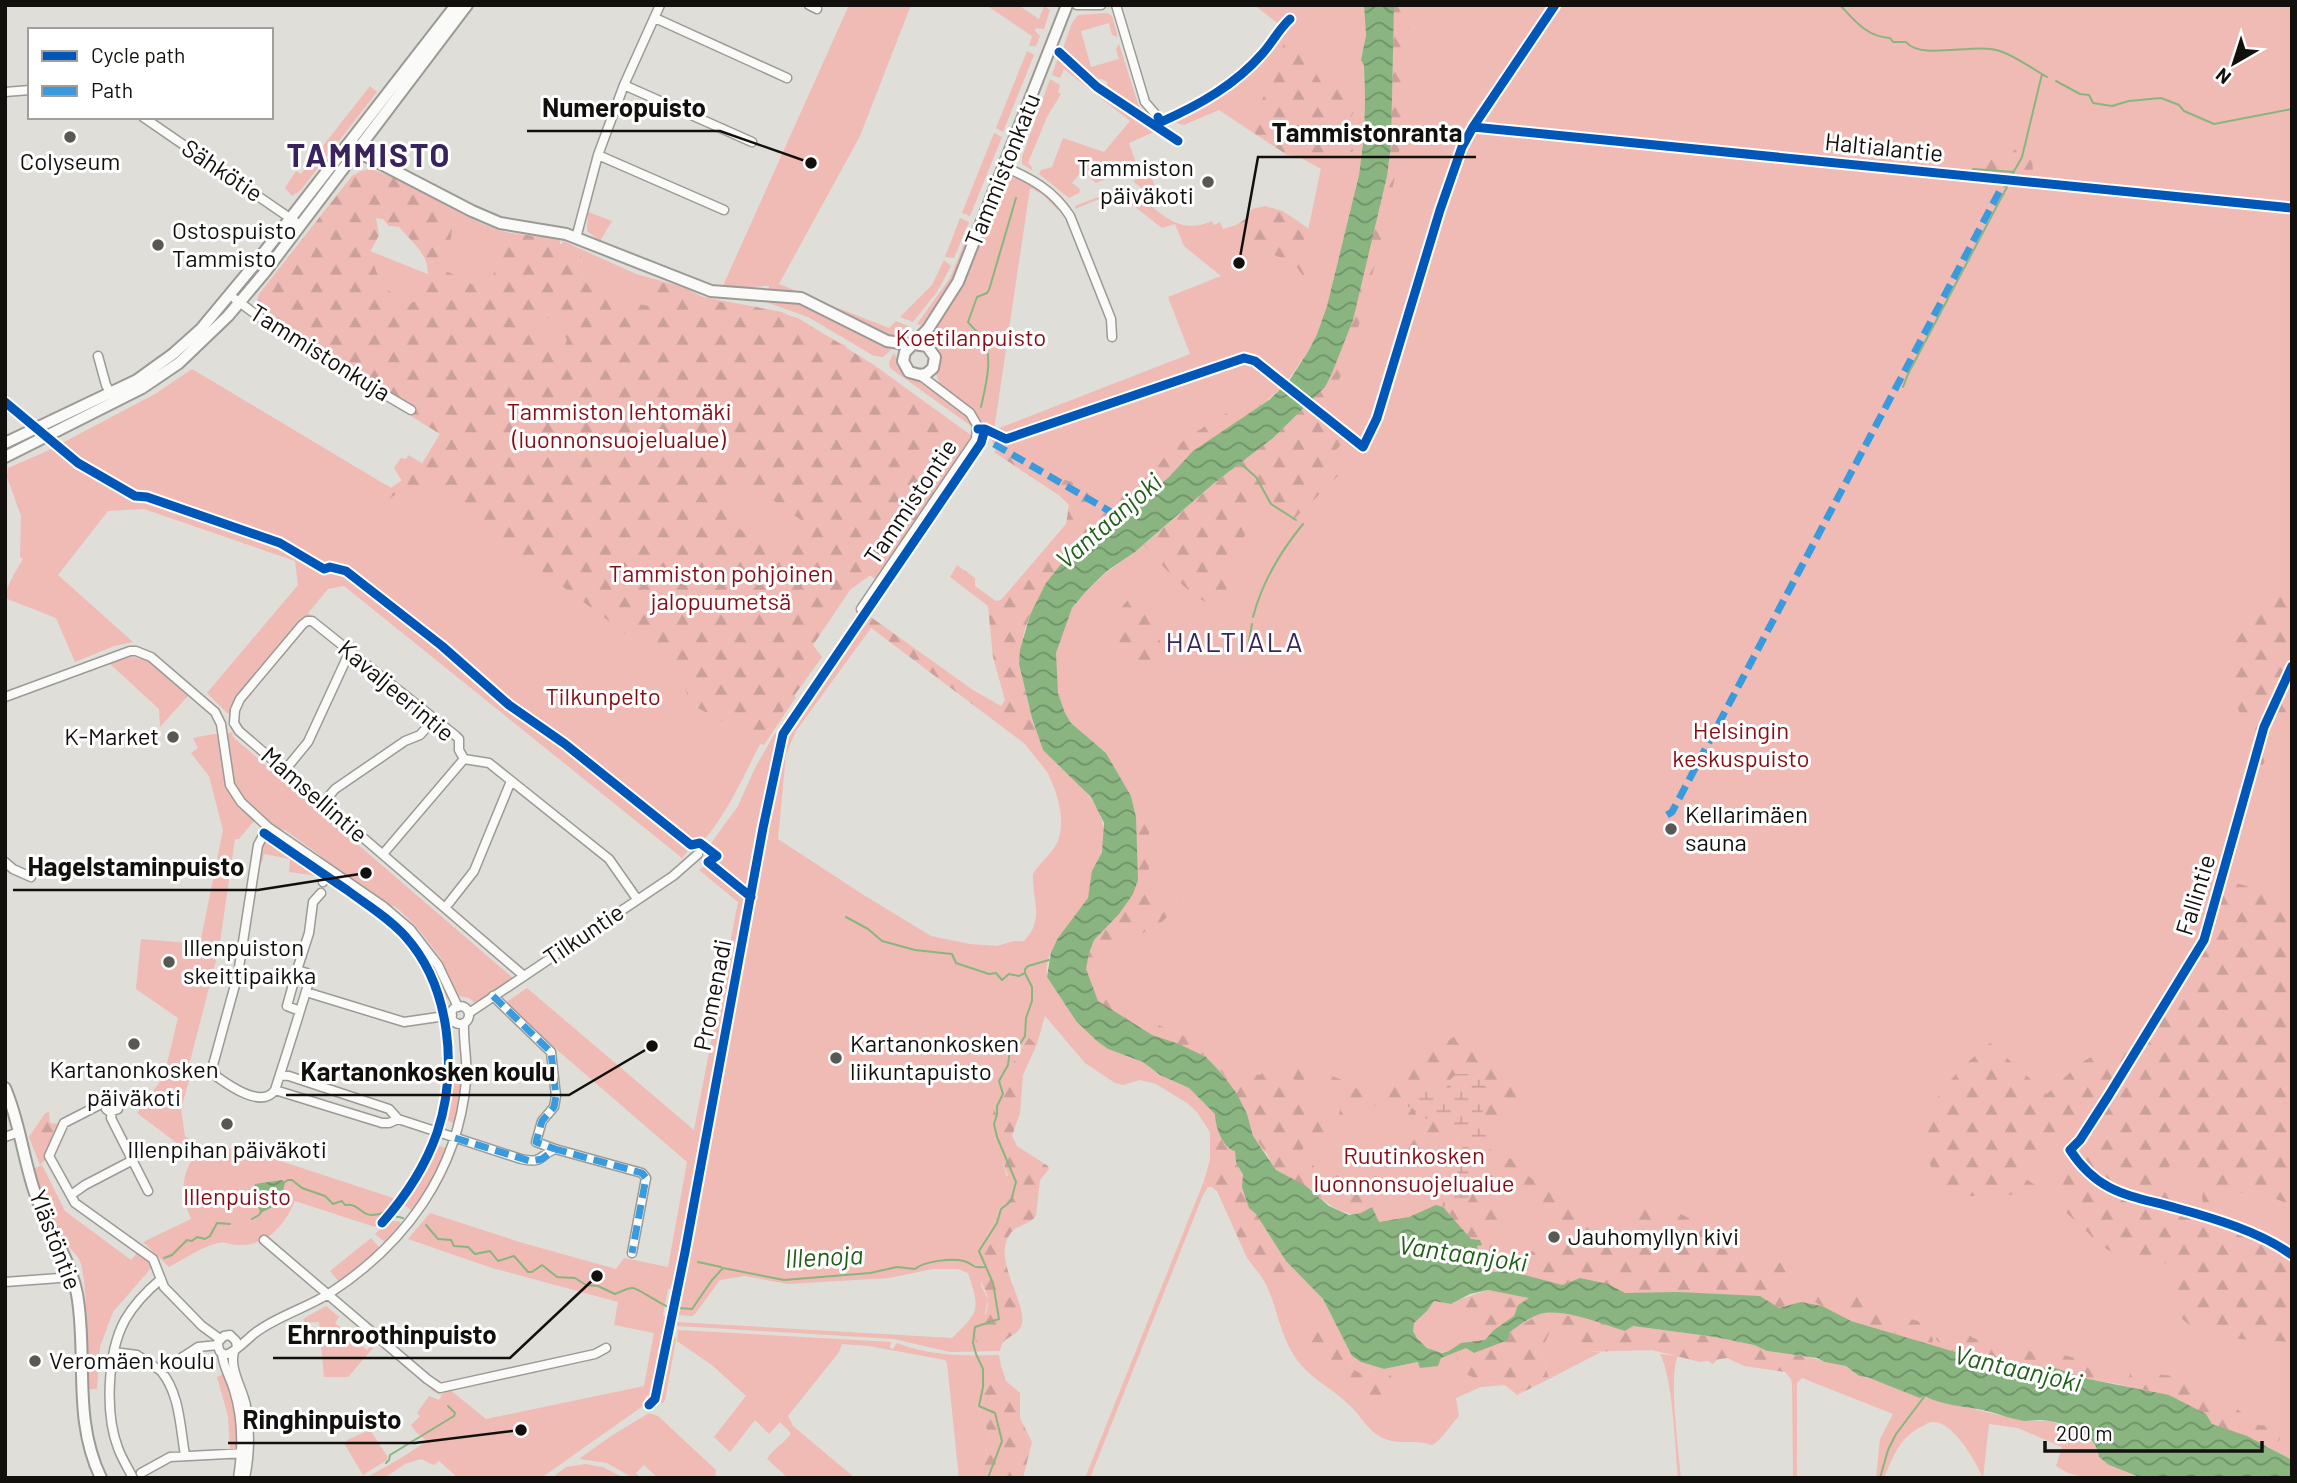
<svg xmlns="http://www.w3.org/2000/svg" width="2297" height="1483" viewBox="0 0 2297 1483" font-family="Barlow,sans-serif">
<style>
.green{fill:#efbbb4;fill-rule:evenodd}
.forest{fill:url(#forest-firs);fill-rule:evenodd}
.wetland{fill:url(#wetland-marsh)}
.water{fill:url(#water-waves);fill-rule:evenodd}
.lines{fill:none;stroke-linecap:round;stroke-linejoin:round}
.stream{stroke:#8ab581;stroke-width:2}
.street-casing{stroke:#9b9a95;stroke-width:11}
.secondary-casing{stroke:#9b9a95;stroke-width:14}
.street{stroke:#fafaf9;stroke-width:8}
.secondary{stroke:#fafaf9;stroke-width:10}
.quiet{stroke:#3a9ade;stroke-width:7;stroke-dasharray:14 7;stroke-linecap:butt}
.cycleway-casing{stroke:#fff;stroke-width:13}
.cycleway{stroke:#0057b8;stroke-width:9}
.poi-dot{fill:#5a5854;stroke:#fff;stroke-width:2.5}
.labels{text-anchor:middle;stroke-width:6;stroke-linejoin:round;paint-order:stroke}
.street-label{font-size:24px;fill:#12100d;stroke:#fff}
.poi-label{font-size:24px;fill:#12100d;stroke:#fff;text-anchor:start}
.park-label{font-size:24px;fill:#860f16;stroke:#fff}
.water-label{font-size:26px;font-style:italic;fill:#215f19;stroke:#fff}
.quarter-label{font-size:28px;letter-spacing:2px;fill:#39235d;stroke:#fff}
.district-label{font-size:32px;font-weight:bold;letter-spacing:2px;fill:#39235d;stroke:#fff}
.leader{fill:none;stroke:#12100d;stroke-width:2.5}
.callout-dot{fill:#12100d;stroke:#fff;stroke-width:2.5}
.callout-label{font-size:26px;text-anchor:middle;font-weight:bold;fill:#12100d;stroke:#fff;stroke-width:6;stroke-linejoin:round;paint-order:stroke}
</style>
<defs>
<pattern id="forest-firs" width="22" height="20" patternUnits="userSpaceOnUse" patternTransform="scale(1.75)"><rect width="22" height="20" fill="#efbbb4"/><path d="M5 1l3.5 6h-7zM16 11l3.5 6h-7z" fill="#cca09a"/></pattern>
<pattern id="wetland-marsh" width="20" height="14" patternUnits="userSpaceOnUse" patternTransform="scale(1.75)"><rect width="20" height="14" fill="#efbbb4"/><path d="M1 5h8M5 5V1M11 12h8M15 12V8" fill="none" stroke="#cca09a"/></pattern>
<pattern id="water-waves" width="16" height="10" patternUnits="userSpaceOnUse" patternTransform="scale(1.75)"><rect width="16" height="10" fill="#8ab581"/><path d="M0 5q4-4 8 0t8 0" fill="none" stroke="#6f9268"/></pattern>
</defs>
<rect width="100%" height="100%" fill="#e0ded8"/>
<!-- green -->
<path class="green" d="M 849,5 L 911,5 L 860,136 L 779,284 L 827,303 L 826,307 L 769,291 L 769,286 L 743,287 L 737,291 L 690,279 L 722,288 Z
M 986,5 L 1018,5 L 1039,19 L 1044,6 L 1050,10 L 1044,29 L 1036,28 L 1035,31 L 1040,36 L 1036,46 L 1029,46 L 1032,36 Z
M 1254,5 L 1364,5 L 1366,35 L 1361,59 L 1364,65 L 1365,97 L 1364,136 L 1359,175 L 1327,306 L 1317,334 L 1309,350 L 1283,387 L 1169,477 L 1091,507 L 993,444 L 992,440 L 985,435 L 987,432 L 993,435 L 993,431 L 983,426 L 974,413 L 946,393 L 940,385 L 936,374 L 938,353 L 933,337 L 936,325 L 958,293 L 1005,181 L 1012,177 C 1033,180 1046,192 1060,206 L 1058,210 L 1042,194 L 1030,188 L 994,430 L 1190,354 L 1168,297 L 1221,276 L 1184,246 L 1175,224 L 1162,228 L 1116,192 L 1075,209 L 1075,206 L 1124,187 C 1155,202 1172,239 1212,221 L 1214,225 L 1220,222 L 1223,229 L 1236,225 C 1247,239 1276,259 1294,263 L 1300,270 L 1321,168 L 1249,123 L 1246,128 L 1219,110 L 1184,125 L 1169,121 C 1217,98 1244,78 1278,37 L 1273,34 L 1280,25 Z
M 1394,5 L 2292,5 L 2292,1460 L 2267,1446 L 2138,1389 L 2118,1384 L 1524,1285 L 1434,1275 L 1245,1137 L 1072,984 L 1136,817 L 1131,796 L 1106,753 L 1071,723 L 1065,713 L 1058,693 L 1056,670 L 1056,653 L 1062,634 L 1072,608 L 1088,589 L 1107,572 L 1135,552 L 1254,453 L 1325,387 L 1391,145 Z
M 1107,13 L 1112,16 L 1118,37 L 1112,35 L 1109,23 L 1081,31 L 1091,67 L 1119,59 L 1116,49 L 1119,44 L 1140,110 L 1139,113 L 1107,91 L 1107,82 L 1102,79 L 1093,80 L 1062,51 L 1072,23 L 1078,15 Z
M 1027,51 L 1034,55 L 1003,132 L 996,128 Z
M 1058,58 L 1060,58 L 1104,96 L 1148,123 L 1154,132 L 1129,143 L 1137,166 L 1096,183 L 1082,171 L 1072,183 L 1080,189 L 1079,193 L 1069,198 L 1039,174 L 1041,170 L 1052,167 L 1063,138 L 1104,152 L 1130,121 L 1064,69 L 1060,78 L 1052,75 Z
M 1050,79 L 1060,85 L 1058,92 L 1061,94 L 1047,117 L 1028,163 L 1032,167 L 1032,170 L 1022,164 L 1022,157 Z
M 370,86 L 377,92 L 300,191 L 292,196 L 285,188 L 296,171 L 301,174 Z
M 994,133 L 1002,137 L 970,216 L 962,213 Z
M 1150,174 L 1161,201 L 1160,203 L 1133,181 Z
M 455,210 C 475,221 495,231 516,234 C 531,237 545,236 560,239 L 558,261 L 587,284 L 583,279 L 581,255 L 570,251 L 568,246 L 562,245 L 563,241 L 636,274 L 683,287 L 703,297 L 782,312 L 846,346 L 849,371 L 918,490 L 933,506 L 882,584 L 855,564 L 786,689 L 796,697 L 764,745 L 760,744 C 741,781 726,817 697,848 L 689,849 L 680,861 L 682,858 L 344,586 L 328,589 L 308,613 L 315,619 L 311,618 L 231,714 L 227,713 L 207,693 L 298,585 L 295,561 L 144,509 L 108,511 L 58,575 L 133,642 L 114,646 L 75,662 L 56,618 L 5,598 C 6,586 17,569 23,559 L 20,557 L 21,516 L 7,477 L 8,468 L 47,451 L 155,394 L 192,369 L 391,488 L 402,481 L 394,468 L 401,458 L 406,459 L 408,455 L 422,463 L 420,467 L 446,426 L 330,235 L 480,295 L 482,289 L 445,271 Z
M 588,212 L 612,221 L 600,241 L 587,231 Z
M 960,218 L 969,222 L 954,258 L 945,257 Z
M 972,225 L 976,229 L 957,278 L 925,327 L 917,324 L 950,278 Z
M 944,260 L 951,266 L 937,292 L 913,322 L 900,317 L 932,285 Z
M 763,301 L 805,305 L 885,345 L 891,350 L 883,357 L 874,356 L 808,317 Z
M 833,306 L 889,328 L 896,321 L 910,327 L 901,337 L 888,335 Z
M 894,353 L 903,371 L 914,379 L 923,381 L 940,397 L 965,415 L 974,428 L 890,368 L 889,362 Z
M 864,619 L 871,628 L 796,731 L 786,754 L 778,839 L 862,894 L 931,936 L 970,944 L 997,946 L 1014,941 L 1024,941 C 1045,920 1032,900 1033,874 C 1040,862 1051,855 1057,843 C 1067,821 1057,793 1048,773 L 1058,763 C 1082,787 1112,812 1102,850 C 1100,857 1095,863 1093,870 C 1090,879 1093,888 1089,897 C 1076,925 1043,943 1047,977 L 1076,1021 L 1108,1049 L 1143,1062 L 1160,1075 L 1189,1088 L 1205,1104 L 1288,1263 L 1323,1299 L 1352,1356 L 1361,1362 L 1378,1367 L 1366,1375 L 1357,1373 L 1348,1364 L 1350,1378 L 1397,1382 L 1384,1369 L 1441,1358 L 1449,1351 C 1433,1355 1421,1345 1413,1331 L 1413,1323 L 1427,1311 L 1434,1301 L 1451,1304 L 1458,1300 L 1459,1305 L 1489,1292 L 1724,1352 L 1713,1364 C 1674,1340 1625,1349 1581,1352 L 1601,1352 L 1549,1379 L 1541,1352 L 1475,1378 L 1485,1383 L 1505,1385 L 1481,1387 L 1456,1398 L 1459,1416 C 1451,1424 1441,1441 1432,1445 C 1416,1439 1400,1445 1385,1439 C 1367,1432 1360,1413 1346,1402 C 1332,1389 1314,1380 1301,1365 C 1281,1340 1280,1318 1269,1291 C 1264,1278 1254,1267 1248,1254 C 1233,1218 1223,1179 1211,1142 L 1209,1127 L 1201,1108 L 1197,1112 L 1187,1103 L 1156,1084 L 1140,1080 L 1123,1085 L 1115,1083 L 1085,1063 L 1045,1016 L 1037,1044 L 1029,1038 L 1022,1046 L 1011,1067 L 992,1120 L 1012,1197 L 999,1209 L 995,1221 L 987,1234 L 981,1285 L 988,1300 L 978,1346 L 1001,1346 L 1000,1351 L 950,1352 L 894,1339 L 678,1326 L 673,1322 L 674,1315 L 680,1304 L 678,1303 L 680,1287 L 668,1289 L 663,1315 L 668,1318 L 653,1394 L 646,1396 L 645,1399 L 647,1401 L 643,1406 L 541,1478 L 458,1478 L 439,1461 L 434,1465 L 421,1459 L 405,1464 L 384,1478 L 366,1478 L 401,1458 L 427,1441 L 416,1432 L 411,1425 L 420,1416 L 417,1413 L 429,1396 L 439,1400 L 442,1396 L 431,1390 L 432,1388 L 441,1395 L 449,1389 L 486,1419 L 644,1386 L 654,1333 L 614,1325 L 618,1302 L 492,1268 L 408,1239 L 430,1213 L 523,1243 L 616,1269 L 624,1258 L 668,1267 L 687,1162 L 504,1004 L 527,988 L 694,1130 L 738,902 L 699,870 L 707,864 L 704,853 L 738,806 L 755,768 L 775,733 L 780,738 L 763,818 L 757,827 L 766,833 L 782,749 L 787,736 ZM 933,1269 L 958,1269 L 968,1273 C 980,1309 980,1311 952,1338 L 676,1322 L 678,1315 L 692,1316 L 695,1314 L 720,1280 L 745,1276 L 788,1284 L 889,1278 Z
M 132,657 L 147,660 L 188,696 L 160,727 L 159,709 L 109,663 Z
M 232,732 L 233,737 L 513,978 L 475,1003 L 469,998 L 458,996 L 441,964 L 442,960 C 427,940 414,921 394,906 L 388,907 L 321,860 L 321,856 L 285,830 C 275,830 268,822 261,816 C 229,789 232,772 226,733 Z
M 213,734 L 218,734 C 224,776 222,790 254,821 L 239,839 L 235,839 L 219,949 L 188,1069 L 191,1073 L 181,1109 L 185,1136 L 209,1154 L 227,1148 L 244,1149 L 399,1200 L 375,1227 L 295,1201 C 285,1224 268,1246 239,1245 C 232,1245 225,1241 218,1243 C 201,1247 184,1259 169,1267 L 143,1242 L 191,1219 C 181,1195 180,1179 194,1156 L 137,1113 L 164,1076 L 178,1018 L 136,989 L 141,939 L 200,944 L 223,830 L 209,776 L 191,753 L 198,748 L 193,738 Z
M 266,837 L 317,873 L 318,876 L 289,872 L 290,859 L 264,854 L 262,863 L 259,862 L 261,848 Z
M 399,925 C 421,947 438,970 450,999 L 441,1000 C 432,971 419,949 398,927 Z
M 461,1068 L 463,1081 L 456,1124 L 442,1118 L 450,1069 Z
M 438,1145 L 448,1149 C 440,1171 427,1192 412,1211 L 402,1203 L 422,1172 L 434,1146 Z
M 42,1165 L 65,1211 L 131,1260 L 138,1252 L 150,1261 L 152,1267 L 113,1312 L 100,1347 L 97,1389 L 86,1389 C 86,1353 89,1298 81,1264 C 78,1253 68,1248 62,1239 C 48,1221 38,1190 35,1168 Z
M 1204,1181 L 1208,1187 L 1203,1195 L 1090,1478 L 1085,1478 Z
M 388,1221 L 399,1221 L 401,1225 L 386,1243 L 375,1234 Z
M 371,1238 L 379,1247 L 379,1251 L 339,1282 L 330,1271 Z
M 326,1306 L 339,1317 L 335,1323 L 367,1350 L 371,1346 L 373,1348 L 348,1377 L 324,1377 L 319,1322 L 305,1323 L 303,1319 Z
M 673,1330 L 676,1340 L 665,1400 L 662,1404 L 658,1392 L 669,1336 Z
M 678,1330 L 891,1342 L 890,1348 L 893,1349 L 897,1343 C 930,1356 964,1356 999,1355 L 1001,1366 L 988,1376 L 979,1415 L 988,1431 L 986,1457 L 978,1478 L 959,1478 L 947,1363 L 945,1360 L 869,1346 L 842,1344 L 839,1352 L 788,1416 L 793,1426 L 855,1478 L 788,1478 L 767,1459 C 774,1448 786,1442 791,1433 L 780,1422 L 769,1434 L 755,1420 L 730,1452 L 714,1437 L 746,1396 L 713,1366 L 677,1341 Z
M 1660,1354 L 1678,1356 C 1668,1375 1679,1453 1681,1478 L 1678,1478 C 1675,1447 1673,1378 1660,1354 Z
M 1803,1356 L 1846,1366 L 1859,1376 L 1867,1377 L 1928,1398 L 2024,1421 L 2049,1421 L 2078,1430 L 2093,1443 L 2109,1465 L 2142,1478 C 2115,1478 2078,1483 2056,1466 L 2062,1447 L 2018,1428 L 1989,1424 L 1983,1478 C 1976,1462 1953,1421 1933,1422 C 1929,1422 1926,1424 1923,1426 C 1900,1436 1893,1457 1884,1478 L 1876,1478 L 1880,1439 L 1893,1414 L 1802,1378 L 1797,1383 L 1797,1478 L 1793,1478 L 1792,1384 L 1791,1379 L 1785,1372 L 1802,1378 L 1810,1368 Z
M 225,1373 L 235,1405 L 239,1444 L 234,1450 L 230,1451 L 228,1416 L 217,1377 Z
M 649,1413 L 658,1416 L 716,1470 L 715,1478 L 658,1478 L 644,1465 L 636,1473 L 640,1478 L 633,1478 L 607,1463 L 579,1459 L 611,1436 Z
M 370,1430 L 387,1456 L 387,1460 L 363,1475 L 345,1445 L 347,1440 Z
M 585,1464 L 603,1467 L 624,1478 L 552,1478 L 566,1467 Z"/>
<!-- forest -->
<path class="forest" d="M 1394,5 L 1415,5 L 1406,38 L 1406,90 L 1398,162 L 1382,237 L 1352,351 L 1336,386 L 1319,402 L 1313,398 L 1325,387 L 1353,320 L 1387,176 L 1391,145 Z
M 1287,38 L 1292,39 C 1298,48 1303,59 1310,67 C 1314,72 1317,74 1320,80 C 1334,110 1334,141 1329,173 L 1299,157 L 1287,155 L 1246,128 L 1277,73 L 1280,52 Z
M 1337,86 L 1354,112 L 1346,125 L 1353,151 L 1346,158 L 1343,156 L 1341,136 L 1338,135 L 1336,138 L 1336,123 L 1326,87 Z
M 2019,141 L 2031,141 L 2033,172 L 2027,178 L 1968,172 L 1976,157 L 2005,159 L 2017,148 Z
M 371,169 L 395,178 L 455,210 L 446,271 L 486,291 L 512,233 L 557,239 L 556,243 L 568,246 L 570,251 L 581,255 L 583,279 L 595,293 L 648,306 L 655,280 L 697,296 L 724,303 L 757,307 L 798,318 L 874,365 L 972,436 L 879,573 L 869,576 L 850,590 L 813,645 L 822,657 L 761,742 L 694,706 L 690,702 L 680,674 L 440,495 C 413,484 407,485 384,503 L 380,500 L 385,484 L 391,488 L 420,467 L 440,434 L 411,416 L 415,408 L 258,313 L 255,306 L 259,294 L 352,176 L 361,171 ZM 376,218 L 383,219 L 389,226 L 399,227 C 421,252 435,259 424,295 L 410,304 C 379,287 380,283 370,252 L 379,235 ZM 538,316 C 559,319 559,324 567,340 L 562,351 L 559,353 L 551,348 L 547,338 L 523,330 L 521,325 L 526,318 ZM 731,482 L 752,485 L 805,523 L 803,534 C 764,548 724,534 717,490 Z
M 1265,206 L 1283,211 L 1315,233 L 1317,238 L 1306,280 L 1294,263 C 1276,259 1247,239 1236,225 L 1247,218 L 1252,209 Z
M 1254,388 L 1269,400 L 1193,451 L 1169,477 L 1145,497 L 1112,519 L 1061,564 L 1030,615 L 1024,632 L 1019,664 L 1032,718 L 1043,750 L 1058,763 L 1048,773 L 1025,744 L 866,624 L 864,619 L 868,615 L 973,690 L 1001,706 L 1005,700 L 993,657 L 988,606 L 950,577 L 957,565 L 975,578 L 975,586 L 996,601 L 1001,600 L 1066,524 L 1069,505 L 1060,496 L 994,452 L 1001,445 L 1057,479 C 1076,480 1091,492 1110,493 C 1142,495 1156,461 1178,445 C 1197,430 1218,419 1238,406 L 1247,400 Z
M 1305,406 L 1346,439 L 1326,461 L 1335,470 L 1338,476 L 1291,522 L 1268,497 L 1248,526 L 1220,607 C 1201,608 1156,560 1144,545 L 1213,484 L 1273,438 Z
M 2292,578 L 2292,730 L 2275,734 L 2261,770 L 2245,769 L 2249,743 L 2230,683 L 2229,659 L 2233,645 L 2258,610 L 2274,591 Z
M 1141,591 C 1146,616 1160,633 1165,658 C 1146,666 1127,657 1108,651 L 1112,642 L 1126,631 L 1127,624 L 1121,608 L 1134,593 Z
M 1136,817 L 1151,820 L 1147,847 L 1149,870 L 1145,875 L 1147,884 L 1181,898 C 1175,905 1170,915 1163,921 C 1143,939 1121,929 1118,964 L 1087,964 L 1089,953 L 1094,940 L 1106,929 L 1138,855 Z
M 2224,880 L 2292,898 L 2292,1205 C 2263,1194 2246,1189 2215,1197 L 2209,1207 L 2204,1207 L 2202,1198 L 2206,1177 L 2173,1162 L 2168,1168 L 2167,1186 L 2173,1197 L 2205,1214 L 2292,1248 L 2292,1342 C 2260,1339 2181,1344 2174,1302 C 2172,1291 2175,1279 2176,1268 C 2156,1257 2134,1259 2113,1252 C 2101,1248 2093,1237 2084,1229 C 2078,1222 2065,1214 2061,1205 C 2056,1191 2068,1171 2076,1160 L 2074,1150 L 2078,1142 L 2075,1138 L 2054,1144 L 2026,1179 L 2043,1190 C 2019,1195 1997,1196 1973,1196 C 1969,1196 1961,1198 1957,1197 C 1947,1194 1937,1178 1932,1169 C 1907,1116 1952,1075 1990,1043 L 2047,1094 C 2070,1075 2090,1045 2122,1054 L 2128,1051 L 2173,982 Z
M 1105,987 L 1156,1024 L 1208,1046 L 1228,1058 L 1245,1073 L 1260,1075 L 1269,1066 L 1312,1102 L 1315,1112 L 1321,1118 L 1325,1134 L 1324,1151 L 1317,1150 L 1316,1142 L 1310,1132 L 1306,1134 L 1302,1153 L 1314,1166 L 1314,1175 C 1327,1178 1340,1173 1353,1175 C 1368,1176 1371,1178 1387,1175 L 1393,1180 L 1394,1190 C 1357,1219 1349,1222 1312,1191 C 1301,1182 1284,1180 1275,1169 C 1271,1164 1269,1156 1265,1151 C 1242,1122 1238,1080 1206,1057 C 1190,1046 1169,1043 1151,1035 C 1141,1030 1104,1008 1098,1000 C 1096,997 1095,993 1093,990 Z
M 1464,1030 C 1477,1055 1482,1054 1501,1072 C 1510,1079 1514,1091 1519,1101 L 1516,1108 L 1500,1126 L 1482,1119 L 1486,1100 L 1477,1074 L 1456,1074 L 1446,1092 L 1427,1085 L 1394,1102 L 1391,1102 L 1389,1098 L 1385,1075 L 1398,1074 Z
M 1029,1038 L 1037,1044 L 1023,1075 L 1020,1113 L 1012,1136 L 1017,1146 L 1048,1166 L 1049,1169 L 1040,1180 L 1036,1216 C 1029,1225 1016,1225 1010,1234 C 992,1259 1026,1301 1022,1323 C 1019,1336 1007,1335 1001,1346 L 978,1346 L 972,1331 L 980,1318 L 986,1314 C 987,1310 988,1306 988,1301 C 987,1287 976,1283 984,1267 L 978,1251 L 995,1221 L 999,1209 L 1012,1197 L 1009,1187 L 1001,1191 L 996,1185 L 999,1177 L 1008,1176 C 1003,1160 993,1140 992,1123 C 992,1103 1016,1053 1029,1038 Z
M 1297,1063 L 1340,1079 L 1357,1089 L 1371,1090 L 1383,1096 L 1385,1102 L 1364,1110 L 1361,1117 C 1351,1121 1347,1125 1339,1116 L 1340,1109 L 1346,1101 C 1340,1089 1318,1080 1305,1086 L 1292,1078 L 1287,1071 L 1290,1064 Z
M 1205,1104 L 1216,1114 C 1215,1126 1222,1133 1224,1145 L 1235,1151 C 1236,1159 1239,1165 1241,1173 C 1247,1189 1240,1199 1256,1214 L 1286,1262 L 1286,1279 L 1283,1287 L 1267,1264 L 1261,1276 L 1247,1258 L 1217,1191 L 1212,1187 L 1208,1187 L 1204,1181 L 1210,1160 L 1210,1132 L 1197,1112 Z
M 1405,1106 L 1413,1108 L 1418,1116 L 1441,1122 L 1445,1125 L 1445,1130 L 1427,1155 L 1416,1164 L 1412,1160 L 1398,1111 Z
M 49,1112 L 50,1123 L 60,1124 L 45,1153 L 45,1160 L 40,1165 L 29,1137 L 45,1113 Z
M 1491,1149 L 1498,1155 L 1502,1164 L 1507,1158 L 1513,1159 L 1519,1170 L 1578,1209 L 1587,1220 L 1615,1235 L 1623,1242 L 1630,1241 L 1655,1252 L 1655,1248 L 1627,1231 C 1636,1183 1683,1216 1710,1229 L 1714,1234 L 1709,1255 L 1712,1255 L 1719,1248 L 1748,1256 L 1769,1255 L 1782,1264 L 1786,1272 L 1789,1304 L 1779,1308 L 1760,1296 L 1678,1292 L 1625,1293 L 1608,1284 L 1581,1278 L 1562,1285 L 1510,1271 L 1491,1257 L 1488,1242 C 1496,1241 1501,1247 1509,1249 C 1527,1253 1545,1252 1562,1248 L 1566,1240 L 1566,1230 C 1542,1223 1524,1204 1506,1188 L 1497,1197 L 1495,1205 L 1501,1215 L 1500,1228 L 1495,1233 L 1476,1241 L 1471,1239 L 1443,1207 L 1462,1210 L 1472,1195 L 1474,1184 L 1485,1168 L 1488,1150 Z
M 1816,1289 L 1841,1296 L 1852,1294 L 1886,1312 L 1918,1321 L 1929,1329 L 1933,1340 L 1932,1344 L 1851,1321 L 1811,1300 L 1811,1294 Z
M 1488,1290 L 1530,1298 L 1514,1316 L 1488,1337 C 1473,1327 1463,1317 1458,1300 Z
M 1542,1313 L 1564,1315 L 1596,1321 L 1612,1327 L 1633,1326 L 1715,1337 L 1754,1345 L 1767,1351 L 1803,1356 L 1810,1368 L 1802,1378 L 1785,1372 L 1744,1366 L 1727,1358 L 1700,1362 L 1652,1350 L 1581,1352 L 1559,1330 L 1550,1331 L 1541,1352 L 1549,1379 L 1517,1395 L 1505,1385 L 1485,1383 L 1466,1374 L 1458,1362 L 1456,1352 L 1466,1348 L 1474,1353 L 1508,1340 L 1510,1332 Z
M 1314,1321 C 1342,1329 1334,1367 1366,1375 L 1378,1367 L 1384,1369 L 1397,1382 L 1396,1399 L 1383,1401 L 1358,1396 L 1319,1362 L 1304,1328 Z
M 1940,1330 L 1968,1334 L 1973,1338 L 2008,1348 L 2021,1347 L 2032,1352 L 2051,1352 L 2075,1358 L 2087,1357 L 2098,1367 L 2110,1368 L 2107,1382 L 2088,1379 L 2055,1368 L 2009,1366 L 1962,1354 L 1943,1348 L 1936,1339 Z
M 1001,1366 L 1006,1381 L 1020,1393 L 1020,1418 L 1032,1442 L 1023,1478 L 978,1478 L 986,1457 L 988,1431 L 979,1415 L 988,1376 Z
M 2131,1370 L 2138,1374 C 2155,1371 2171,1380 2188,1373 L 2201,1380 L 2216,1403 L 2237,1409 L 2258,1425 L 2284,1427 L 2279,1441 L 2267,1446 L 2212,1424 L 2206,1414 L 2169,1395 L 2127,1386 Z"/>
<!-- wetland -->
<path class="wetland" d="M 1456,1074 L 1478,1074 L 1489,1089 L 1485,1094 L 1482,1119 L 1476,1123 L 1488,1134 L 1489,1142 L 1485,1168 L 1474,1184 L 1472,1195 L 1462,1211 L 1436,1205 C 1454,1184 1472,1155 1457,1128 L 1417,1116 L 1413,1108 L 1405,1106 L 1398,1111 L 1388,1102 L 1395,1102 L 1427,1085 L 1445,1092 L 1448,1082 Z"/>
<!-- water -->
<path class="water" d="M 1364,5 L 1394,5 L 1391,145 L 1387,176 L 1353,320 L 1332,373 L 1325,387 L 1273,438 L 1213,484 L 1135,552 L 1107,571 L 1088,589 L 1072,608 L 1056,653 L 1058,693 L 1065,713 L 1071,723 L 1106,753 L 1131,796 L 1136,817 L 1138,880 L 1133,894 L 1119,914 L 1094,940 L 1089,953 L 1086,969 L 1098,1001 L 1152,1035 L 1179,1044 L 1206,1057 L 1223,1075 L 1237,1094 L 1247,1114 L 1253,1136 L 1276,1170 L 1306,1186 L 1329,1206 L 1349,1215 L 1361,1213 L 1372,1207 L 1379,1222 L 1409,1217 L 1436,1205 L 1443,1207 L 1471,1239 L 1480,1240 L 1482,1245 L 1477,1246 L 1478,1254 L 1485,1267 L 1494,1272 L 1510,1271 L 1562,1285 L 1580,1278 L 1608,1284 L 1625,1293 L 1678,1292 L 1760,1296 L 1779,1308 L 1801,1302 L 1822,1306 L 1851,1321 L 1962,1354 L 2009,1366 L 2055,1368 L 2088,1379 L 2169,1395 L 2206,1414 L 2212,1424 L 2247,1436 L 2292,1460 L 2292,1478 L 2142,1478 L 2109,1465 L 2099,1457 C 2097,1432 2061,1421 2040,1420 C 2034,1420 2029,1421 2024,1421 C 2011,1419 1999,1414 1987,1411 C 1966,1406 1943,1406 1924,1396 L 1920,1398 L 1867,1377 L 1859,1376 L 1846,1366 L 1825,1362 L 1817,1358 L 1767,1351 L 1754,1345 L 1715,1337 L 1633,1326 L 1625,1331 C 1600,1324 1571,1310 1544,1313 C 1533,1315 1519,1325 1510,1332 L 1508,1340 L 1474,1353 L 1466,1348 L 1441,1358 L 1438,1366 L 1420,1368 L 1418,1362 L 1384,1369 L 1361,1362 L 1352,1356 L 1323,1299 L 1286,1261 L 1256,1214 L 1249,1208 L 1242,1187 L 1243,1175 L 1236,1162 L 1235,1151 C 1223,1149 1215,1126 1215,1114 L 1189,1088 L 1160,1075 L 1143,1062 L 1108,1049 L 1097,1041 L 1076,1021 L 1047,977 L 1051,952 L 1058,938 L 1088,898 L 1092,871 L 1102,852 L 1104,823 L 1091,797 L 1043,750 L 1032,718 L 1019,664 L 1020,650 L 1030,615 L 1046,583 L 1061,564 L 1112,519 L 1145,497 L 1169,477 L 1193,451 L 1269,400 L 1289,381 L 1309,350 L 1317,334 L 1327,306 L 1359,175 L 1364,136 L 1365,97 L 1364,65 L 1361,60 L 1366,35 ZM 1488,1290 L 1529,1298 L 1518,1305 L 1514,1316 L 1494,1330 L 1485,1340 L 1461,1343 L 1449,1351 L 1442,1353 L 1427,1348 L 1417,1338 L 1413,1331 L 1414,1323 L 1427,1311 L 1434,1301 L 1451,1304 L 1470,1294 Z
M 282,1180 L 285,1182 C 282,1198 277,1207 260,1213 L 254,1187 L 255,1184 Z"/>
<g class="lines">
<!-- stream -->
<path class="stream" d="M 1840,5 C 1855,21 1867,37 1890,38 L 1893,42 L 1906,42 C 1921,61 1976,42 2000,51 C 2017,57 2031,68 2047,77
M 2056,81 L 2080,94 L 2089,95 L 2093,103 L 2112,106 L 2129,101 L 2161,98 L 2179,105 L 2184,111 L 2214,124 L 2292,109
M 1973,169 L 2014,172
M 2013,173 L 2022,157 L 2042,74
M 1903,387 L 1908,374 L 2007,187
M 981,407 C 985,388 994,358 983,339 C 979,332 972,328 968,322 L 977,297 L 987,293 L 989,290 L 1016,198
M 1240,463 L 1256,477 L 1271,504 L 1296,520
M 1253,617 C 1262,582 1280,552 1303,524
M 1248,647 L 1252,624
M 846,917 L 868,929 L 882,941 L 915,950 L 952,954 L 956,963 L 989,974 L 996,973 L 1002,980 L 1009,974 L 1019,976 L 1025,973
M 283,1183 L 288,1180 L 292,1180 L 302,1188 L 325,1196 L 333,1204 L 342,1201 L 345,1205 C 365,1203 357,1222 386,1212 L 394,1216 L 403,1218
M 252,1219 L 259,1215 L 261,1212
M 426,1225 L 438,1239 L 451,1240 L 454,1246 L 468,1247 L 475,1254 L 490,1251 L 498,1261 L 514,1256 L 528,1272 L 532,1272 L 542,1265 L 557,1277 L 575,1278 L 586,1285 L 598,1286 L 615,1294 C 620,1292 627,1288 633,1288 C 637,1288 659,1303 666,1306
M 164,1258 L 172,1255 L 187,1240 L 192,1241 L 197,1237 L 205,1239 L 210,1236 L 217,1223 L 230,1224
M 698,1262 L 721,1267
M 678,1308 L 692,1309 L 712,1280 L 723,1268 L 784,1280 L 870,1273 L 897,1267 L 915,1269 C 924,1261 952,1258 964,1261 C 976,1265 970,1268 985,1267
M 386,1463 L 389,1460 L 390,1455 L 454,1416 L 455,1413 L 448,1406
M 988,1478 L 1002,1441 L 995,1413 L 979,1406 L 983,1387 L 983,1369 L 976,1354 L 973,1343 L 975,1327 L 999,1319 L 993,1283 L 979,1251 L 997,1223 L 1001,1209 L 1011,1201 L 1016,1182 L 997,1137 L 994,1124 L 997,1114 L 997,1106 L 1003,1094 L 999,1081 L 1008,1065 L 1010,1049 L 1020,1044 L 1025,1036 L 1026,1018 L 1032,1001 L 1032,987 L 1025,973 L 1025,969 L 1028,966 L 1049,960
M 1880,1478 L 1888,1450 L 1896,1434 L 1924,1397"/>
<!-- street casing -->
<g class="street-casing">
<path id="street" d="M 809,5 L 817,9
M 1077,5 L 1101,5
M 1116,5 L 1145,102 L 1158,117
M 655,18 L 787,78
M 624,85 L 752,142
M 5,92 L 30,90
M 143,117 L 300,225
M 598,155 L 724,210
M 1005,167 C 1032,179 1053,190 1070,216 L 1111,319 L 1112,337
M 576,238 L 598,155 L 624,85 L 660,5
M 235,299 L 281,333 L 411,410
M 98,356 L 106,385 L 112,396
M 861,609 L 976,439 L 977,425 L 970,413 L 920,375
M 5,697 L 130,651 L 136,651 L 151,657 L 215,712 L 221,724 L 230,785 L 241,802 L 268,827 L 383,906 L 410,929 L 438,965 L 458,1007
M 234,723 L 235,710 L 240,699 L 302,625 L 307,621 L 312,621 L 456,736 L 459,739 L 459,750 L 464,759 L 489,763 L 609,859 L 637,899
M 234,723 L 239,731 L 524,976
M 285,770 L 308,742 L 350,651
M 323,803 L 335,789 L 405,741 L 420,735 L 434,719
M 268,827 L 258,845 L 238,974 L 213,1065 L 216,1076 C 230,1086 262,1109 275,1090 C 287,1053 299,1015 310,978 L 307,973 L 297,970 L 287,1006 L 300,1011
M 383,854 L 464,759
M 5,862 L 13,869 L 31,877
M 323,882 L 329,869
M 445,908 L 474,871 L 511,781
M 297,970 L 309,933 L 313,902 L 321,893
M 306,992 L 404,1022 L 452,1015
M 493,996 L 551,1052 L 556,1096 L 554,1107 L 542,1121 L 536,1142 L 555,1149
M451 1015a9 9 0 1 1 18 0a9 9 0 1 1-18 0Z
M 469,1013 L 673,876 L 698,854
M 275,1090 L 382,1123 L 389,1123 L 398,1119 L 389,1109 L 289,1076 L 280,1075
M 106,1102 L 106,1109 L 110,1112 L 118,1109 L 118,1102 L 111,1099 L 64,1123 L 49,1156 L 75,1203 L 153,1259 L 164,1287 L 202,1326 L 220,1339
M 112,1112 L 111,1118 L 148,1191
M 398,1119 L 521,1159 C 543,1164 538,1156 555,1149 L 642,1173 L 646,1178 L 632,1253
M 5,1137 L 19,1132
M 71,1195 L 85,1185 L 133,1160
M 264,1240 L 427,1379 L 440,1388 L 595,1354 L 606,1348
M 5,1282 L 73,1277
M 237,1348 L 236,1341 L 230,1335 L 224,1336 L 218,1342 C 219,1372 246,1339 255,1333 C 277,1316 307,1308 330,1293 C 405,1244 458,1172 466,1081 C 468,1062 463,1042 464,1023
M 114,1352 L 137,1355 L 161,1371 L 198,1347 L 218,1345
M 234,1352 C 229,1369 243,1389 246,1406 C 250,1429 250,1454 245,1478
M 222,1353 C 223,1366 230,1377 234,1390 C 243,1419 243,1448 238,1478
M 161,1371 C 180,1394 180,1427 185,1455
M 141,1473 L 170,1457 L 246,1453
M 133,1478 C 128,1468 122,1459 118,1448 C 105,1414 107,1353 125,1320 C 133,1306 148,1290 161,1279"/>
</g>
<!-- secondary casing -->
<g class="secondary-casing">
<path id="secondary" d="M 350,145 L 364,155 L 472,211 L 500,223 L 566,234 L 711,291 L 801,298 L 887,341 L 912,345
M 914,344 L 927,346 L 935,357 L 933,368 L 926,374 L 920,375 L 909,372 L 903,361 L 905,352 L 928,329 L 958,282 L 1067,5
M 5,443 L 137,380 L 173,354 L 201,329 L 255,264 L 456,5
M 5,457 L 142,388 L 179,363 L 228,316 L 265,272 L 467,5
M 5,1088 C 20,1122 23,1160 36,1196 C 48,1229 70,1258 77,1294 C 88,1355 72,1418 101,1478"/>
</g>
<!-- street -->
<use href="#street" class="street"/>
<!-- secondary -->
<use href="#secondary" class="secondary"/>
<!-- quiet -->
<path class="quiet" d="M 994,444 L 1111,512
M 1667,815 L 1672,812 L 2006,179
M 493,996 L 551,1052 L 556,1096 L 554,1107 L 542,1121 L 536,1142 L 555,1149
M 455,1138 L 530,1161 L 542,1159 L 555,1149 L 642,1173 L 646,1178 L 632,1253"/>
<!-- cycleway casing -->
<g class="cycleway-casing">
<path id="cycleway" d="M 1059,52 L 1097,87 L 1178,141
M 1158,117 L 1161,122 C 1199,105 1235,85 1262,54 C 1272,43 1279,29 1290,19
M 1473,127 L 2292,208
M 5,402 L 78,463 L 135,496 L 147,497 L 280,543 L 324,569 L 330,567 L 346,571 L 442,646 L 509,705 L 565,744 L 691,845 L 700,843 L 717,856 L 708,862 L 751,897
M 978,429 L 985,429 L 1006,439 L 1244,358 L 1255,361 L 1363,447 L 1377,418 L 1440,210 L 1462,147 L 1473,127 L 1555,5
M 2292,666 L 2264,727 L 2204,940 L 2109,1095 L 2080,1140 L 2070,1150 C 2099,1194 2129,1195 2176,1208 C 2213,1218 2261,1232 2292,1255
M 264,833 C 291,852 319,871 347,890 C 367,905 389,918 405,936 C 451,987 458,1070 437,1133 C 425,1167 406,1196 382,1223
M 649,1405 L 655,1399 L 685,1252 L 763,828 L 783,734 L 981,443 L 985,429"/>
</g>
<!-- cycleway -->
<use href="#cycleway" class="cycleway"/>
</g>
<!-- markers -->
<g class="poi-dot">
<circle cx="70" cy="137" r="7"/>
<circle cx="1208" cy="182" r="7"/>
<circle cx="158" cy="245" r="7"/>
<circle cx="173" cy="737" r="7"/>
<circle cx="1671" cy="829" r="7"/>
<circle cx="169" cy="962" r="7"/>
<circle cx="134" cy="1044" r="7"/>
<circle cx="836" cy="1058" r="7"/>
<circle cx="227" cy="1124" r="7"/>
<circle cx="1554" cy="1237" r="7"/>
<circle cx="35" cy="1361" r="7"/>
</g>
<g class="labels">
<!-- street labels -->
<g class="street-label">
<text transform="translate(1884 148) rotate(6)" y="8">Haltialantie</text>
<text transform="translate(1003 170) rotate(-68)" y="8">Tammistonkatu</text>
<text transform="translate(222 171) rotate(34)" y="8">Sähkötie</text>
<text transform="translate(320 353) rotate(32)" y="8">Tammistonkuja</text>
<text transform="translate(911 502) rotate(-56)" y="8">Tammistontie</text>
<text transform="translate(396 691) rotate(40)" y="8">Kavaljeerintie</text>
<text transform="translate(314 795) rotate(41)" y="8">Mamsellintie</text>
<text transform="translate(2196 895) rotate(-73)" y="8">Fallintie</text>
<text transform="translate(584 935) rotate(-34)" y="8">Tilkuntie</text>
<text transform="translate(713 995) rotate(-79)" y="8">Promenadi</text>
<text transform="translate(55 1240) rotate(69)" y="8">Ylästöntie</text>
</g>
<!-- poi labels -->
<g class="poi-label">
<text x="70" y="170" text-anchor="middle">Colyseum</text>
<text x="1194" y="176" text-anchor="end">Tammiston<tspan x="1194" dy="28">päiväkoti</tspan></text>
<text x="172" y="239">Ostospuisto<tspan x="172" dy="28">Tammisto</tspan></text>
<text x="159" y="745" text-anchor="end">K-Market</text>
<text x="1685" y="823">Kellarimäen<tspan x="1685" dy="28">sauna</tspan></text>
<text x="183" y="956">Illenpuiston<tspan x="183" dy="28">skeittipaikka</tspan></text>
<text x="850" y="1052">Kartanonkosken<tspan x="850" dy="28">liikuntapuisto</tspan></text>
<text x="134" y="1078" text-anchor="middle">Kartanonkosken<tspan x="134" dy="28">päiväkoti</tspan></text>
<text x="227" y="1158" text-anchor="middle">Illenpihan päiväkoti</text>
<text x="1568" y="1245">Jauhomyllyn kivi</text>
<text x="49" y="1369">Veromäen koulu</text>
</g>
<!-- park labels -->
<g class="park-label">
<text x="971" y="346">Koetilanpuisto</text>
<text x="619" y="420">Tammiston lehtomäki<tspan x="619" dy="28">(luonnonsuojelualue)</tspan></text>
<text x="721" y="582">Tammiston pohjoinen<tspan x="721" dy="28">jalopuumetsä</tspan></text>
<text x="603" y="705">Tilkunpelto</text>
<text x="1741" y="739">Helsingin<tspan x="1741" dy="28">keskuspuisto</tspan></text>
<text x="1414" y="1164">Ruutinkosken<tspan x="1414" dy="28">luonnonsuojelualue</tspan></text>
<text x="237" y="1205">Illenpuisto</text>
</g>
<!-- water labels -->
<g class="water-label">
<text transform="translate(1109 521) rotate(-41)" y="9">Vantaanjoki</text>
<text transform="translate(1463 1254) rotate(8)" y="9">Vantaanjoki</text>
<text transform="translate(824 1257) rotate(-3)" y="9">Illenoja</text>
<text transform="translate(2018 1369) rotate(13)" y="9">Vantaanjoki</text>
</g>
<!-- quarter labels -->
<g class="quarter-label">
<text x="1235" y="652">HALTIALA</text>
</g>
<!-- district labels -->
<g class="district-label">
<text x="369" y="167">TAMMISTO</text>
</g>
</g>
<!-- callouts -->
<path class="leader" d="M811 163L720 131H527M1239 263L1258 157H1476M366 873L258 890H13M652 1046L569 1095H286M597 1276L510 1358H273M521 1430L415 1443H228"/>
<g class="callout-dot">
<circle cx="811" cy="163" r="7"/>
<circle cx="1239" cy="263" r="7"/>
<circle cx="366" cy="873" r="7"/>
<circle cx="652" cy="1046" r="7"/>
<circle cx="597" cy="1276" r="7"/>
<circle cx="521" cy="1430" r="7"/>
</g>
<g class="callout-label">
<text x="624" y="117">Numeropuisto</text>
<text x="1367" y="142">Tammistonranta</text>
<text x="136" y="876">Hagelstaminpuisto</text>
<text x="428" y="1081">Kartanonkosken koulu</text>
<text x="392" y="1344">Ehrnroothinpuisto</text>
<text x="322" y="1429">Ringhinpuisto</text>
</g>
<!-- border -->
<rect width="2297" height="1483" fill="none" stroke="#12100d" stroke-width="14"/>
<!-- legend -->
<rect x="28" y="28" width="245" height="91" fill="#ffffff" stroke="#a09f9e" stroke-width="2"/>
<rect x="42" y="51" width="35" height="10" fill="#0057b8" stroke="#a09f9e" stroke-width="2"/>
<text x="91" y="63" font-size="21" fill="#12100d">Cycle path</text>
<rect x="42" y="86" width="35" height="10" fill="#3a9ade" stroke="#a09f9e" stroke-width="2"/>
<text x="91" y="98" font-size="21" fill="#12100d">Path</text>
<!-- north arrow -->
<g transform="translate(2234 63) rotate(219)" stroke="#ffffff" stroke-width="5" paint-order="stroke">
<path d="M0-5L12 26L0 18L-12 26Z" fill="#12100d"/>
<text y="-10" font-size="19" font-weight="bold" text-anchor="middle" fill="#12100d">N</text>
</g>
<!-- scale -->
<path d="M2045 1441v10h217v-10" fill="none" stroke="#12100d" stroke-width="3.5"/>
<text x="2056" y="1441" font-size="21" fill="#12100d" stroke="#ffffff" stroke-width="5" paint-order="stroke">200 m</text>
</svg>
